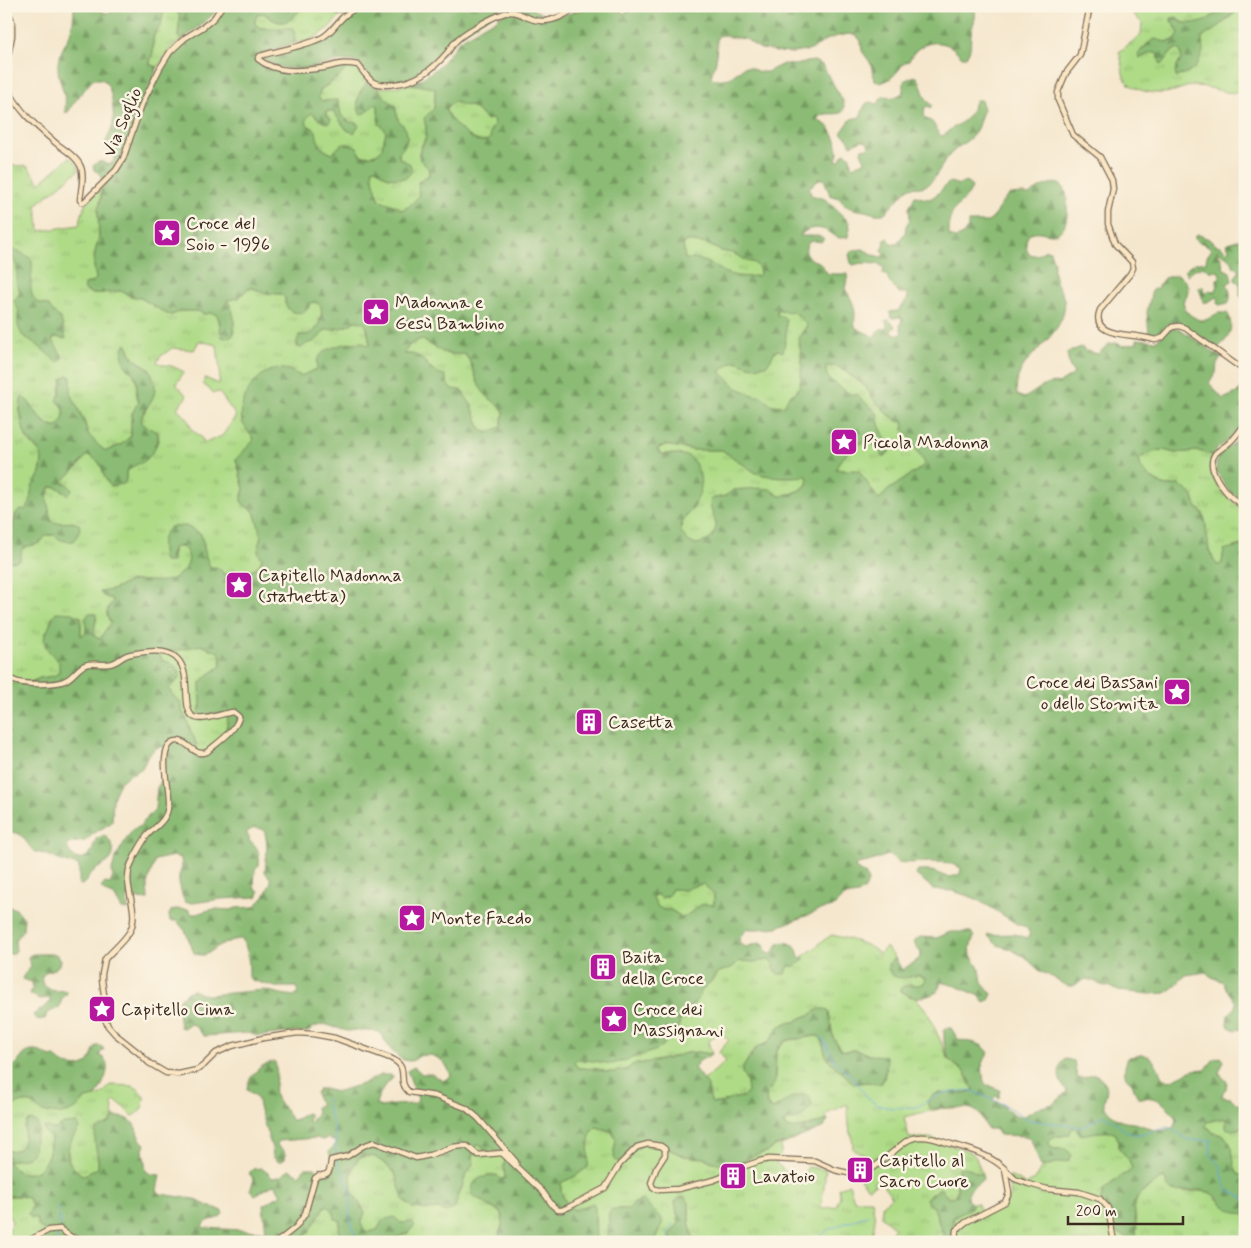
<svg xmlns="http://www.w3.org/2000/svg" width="1251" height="1248" viewBox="0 0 1251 1248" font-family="Mynerve,sans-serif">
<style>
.grass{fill:url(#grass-tufts);stroke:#758252;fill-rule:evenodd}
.forest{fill:url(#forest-firs);stroke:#637249;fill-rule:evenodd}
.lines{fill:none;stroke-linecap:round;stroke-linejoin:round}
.stream{stroke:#67a7da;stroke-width:1}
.secondary-casing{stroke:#7c6c5b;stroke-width:7}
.secondary{stroke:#fbe6c3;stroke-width:4.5}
.labels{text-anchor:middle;stroke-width:5;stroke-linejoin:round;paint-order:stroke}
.street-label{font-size:18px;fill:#3b2a1e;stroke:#fcf5e5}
.poi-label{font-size:18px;fill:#3b2a1e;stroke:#fcf5e5;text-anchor:start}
</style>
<defs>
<pattern id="grass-tufts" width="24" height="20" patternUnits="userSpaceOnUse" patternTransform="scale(1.25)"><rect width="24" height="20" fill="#afdb87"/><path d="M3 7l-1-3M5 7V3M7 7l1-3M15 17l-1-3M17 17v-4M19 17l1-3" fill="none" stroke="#97bc74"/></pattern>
<pattern id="forest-firs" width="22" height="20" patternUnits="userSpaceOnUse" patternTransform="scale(1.25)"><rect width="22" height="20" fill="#8bbb74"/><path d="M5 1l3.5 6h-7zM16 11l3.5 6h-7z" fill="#73985f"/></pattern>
</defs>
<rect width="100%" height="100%" fill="#fcf5e5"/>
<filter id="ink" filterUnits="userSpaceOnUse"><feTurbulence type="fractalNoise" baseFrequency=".02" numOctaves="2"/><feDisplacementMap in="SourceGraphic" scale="10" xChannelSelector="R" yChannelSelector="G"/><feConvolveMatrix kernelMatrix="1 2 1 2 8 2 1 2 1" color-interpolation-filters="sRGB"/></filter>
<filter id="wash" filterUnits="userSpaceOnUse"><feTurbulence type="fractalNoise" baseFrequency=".0096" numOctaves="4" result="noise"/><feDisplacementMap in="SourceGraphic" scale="20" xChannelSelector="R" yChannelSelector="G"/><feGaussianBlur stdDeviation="1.12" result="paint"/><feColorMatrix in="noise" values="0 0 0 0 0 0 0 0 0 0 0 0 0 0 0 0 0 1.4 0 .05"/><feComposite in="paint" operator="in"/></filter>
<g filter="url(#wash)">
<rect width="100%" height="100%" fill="#f5e7cd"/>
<!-- grass -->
<path class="grass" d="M 146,6 L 171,6 L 175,11 L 178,12 L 180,17 L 178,37 L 181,40 L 169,50 L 158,67 L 150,65 C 150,60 152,58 153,53 C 155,43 150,37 159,28 L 158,9 L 148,8 Z
M 304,6 L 326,6 L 329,11 L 340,16 C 324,33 319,39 295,43 L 294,29 L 260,28 L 255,24 L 255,19 L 258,13 L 263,13 C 283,29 289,22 304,6 Z
M 1126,6 L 1159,6 L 1165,8 L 1182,6 L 1230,6 C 1226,10 1221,11 1216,14 C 1212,16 1209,19 1206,21 C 1198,25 1185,26 1179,19 L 1175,27 C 1180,31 1180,36 1175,40 L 1163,42 L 1156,39 L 1148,43 L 1141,50 L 1143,57 L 1152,52 L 1158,54 L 1160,62 L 1164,62 C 1170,54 1181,38 1182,59 L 1177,65 L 1176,77 L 1191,71 L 1202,49 L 1202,37 C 1217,28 1230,19 1242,6 L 1245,6 L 1245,91 C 1228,97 1213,86 1196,86 C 1187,85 1179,90 1170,92 C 1158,95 1139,92 1129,84 C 1120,77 1124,63 1119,52 L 1141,35 L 1142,23 Z
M 349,64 C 359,68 362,74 367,83 L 359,93 L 365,113 L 375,104 L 378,106 C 377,114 381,125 386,131 L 382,149 L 379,152 L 374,155 L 363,156 L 341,145 L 332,154 C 318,148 319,141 313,128 L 307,125 L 306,119 L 312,113 L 323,122 L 327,111 L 333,111 L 347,130 L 354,133 L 357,123 L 349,123 L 341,115 L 338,100 L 322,101 L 318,97 L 321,89 L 328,85 L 346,70 Z
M 410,84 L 435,88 C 435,90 434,108 434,109 C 433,114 427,119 425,123 C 430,139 419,144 419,154 C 419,161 425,162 428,167 C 429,169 429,173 429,175 L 424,178 L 418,192 L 419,196 L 408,207 L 401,210 L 396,206 L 380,200 C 376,190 371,178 373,168 L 378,169 C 385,179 390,176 401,178 L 410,164 L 399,158 L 399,152 L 403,148 L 407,138 L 404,126 L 398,121 L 395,105 L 385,98 L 378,88 L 394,87 Z
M 454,102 C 460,103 464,106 469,105 L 478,111 L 481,115 L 493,119 L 494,125 L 491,129 L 491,139 C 487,140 483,142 479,141 C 471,140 451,122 448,115 C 446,112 446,111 446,107 Z
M 70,157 L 77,164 L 79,170 L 36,205 L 40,231 L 79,225 L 85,204 L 101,189 L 101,198 L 98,210 L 99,238 L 95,252 L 94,266 L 96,279 L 92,283 L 87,283 L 85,290 L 92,294 L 121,291 L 130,296 L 141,298 L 167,314 L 172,315 L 180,311 L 198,311 L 204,314 L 211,313 L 216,314 L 218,317 L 222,336 L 225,338 L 227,300 L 239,298 L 248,288 L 253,288 L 264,293 L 281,294 L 285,298 L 285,304 L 307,309 C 311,302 314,300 321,306 C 323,316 319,332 307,335 C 304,335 301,335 299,335 L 308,342 C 316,341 320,335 325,330 C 338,329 344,329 355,321 L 363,322 L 367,327 L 370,345 C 347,345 333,341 317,362 L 317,369 L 301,376 C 292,372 285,369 275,369 L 243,402 L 242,422 L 254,440 L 236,460 L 244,489 L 242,494 L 244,505 L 248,507 L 254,511 L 261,534 L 258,551 L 262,559 L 260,564 L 253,570 L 246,573 L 240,573 L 233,571 L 229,574 L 223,574 L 210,567 L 206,557 L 201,534 L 170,527 L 173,553 L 173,548 C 180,545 185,546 188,554 C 190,562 188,567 182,572 C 166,588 152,579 134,581 C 127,582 125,584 119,587 C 114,590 106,591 100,592 L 103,596 L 113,599 L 113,602 C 109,606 107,609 107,615 L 112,622 L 100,639 L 94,636 L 93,632 L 97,618 L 86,623 L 86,632 L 81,637 L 81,617 L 75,615 L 52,617 L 49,628 L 45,634 L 56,658 L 60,663 L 59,672 L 54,676 L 40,678 L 31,682 L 12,683 L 6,680 L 6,559 L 12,562 L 21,552 L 22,549 C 33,542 38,549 45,535 L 55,535 L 59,539 L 74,522 L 58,523 L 52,522 C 48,514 49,506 46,498 L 49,492 L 50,488 C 58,486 62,490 68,494 L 62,482 C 66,476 72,473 77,468 C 81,463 84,458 88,454 L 98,461 L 102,468 L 104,476 L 110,486 L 114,487 L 126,479 L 126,473 L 134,465 L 144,461 L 150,456 L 159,439 L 158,433 L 142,424 C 140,415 146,412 148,405 C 150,395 150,384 151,374 L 150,369 L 133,358 L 126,343 L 128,368 C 143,383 132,388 139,402 L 131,415 L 131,436 L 122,444 L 106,451 C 100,447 92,442 89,435 C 87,431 86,427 85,423 C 80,411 71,400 70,386 L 61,385 L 60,394 L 58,397 C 65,410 67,414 58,428 C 46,426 37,415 31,405 L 19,408 L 26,438 L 41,454 L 42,460 L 40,472 L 31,494 L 31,501 L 29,506 L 26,509 L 15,514 L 14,523 L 6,537 L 6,165 L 27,166 L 40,183 ZM 199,341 L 217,345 L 220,371 L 219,384 L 205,378 L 203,384 L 214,393 L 219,392 L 236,416 L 222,436 L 205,443 L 200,436 L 192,430 L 187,418 L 177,408 L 187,396 L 176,384 L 184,372 L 172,366 L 164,365 L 157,362 L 160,357 L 172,348 L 194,350 Z
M 686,241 L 707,244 L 721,251 L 733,253 L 750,262 L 754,262 L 759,268 L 760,275 L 758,276 C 747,277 737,277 726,273 C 723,272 719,269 716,267 C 706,261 696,258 685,260 L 683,243 Z
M 777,309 L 788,312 L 793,311 L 807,325 L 799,337 L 802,365 L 800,386 L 795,393 L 789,397 L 784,406 L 772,405 L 761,396 L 755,396 L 737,388 L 721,373 L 720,370 C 731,362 735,358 748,366 L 772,357 L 774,352 L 778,350 L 784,317 L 777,315 Z
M 421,339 L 443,352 L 448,354 L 464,354 C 474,364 474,379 482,390 C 488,400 499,403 504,412 L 501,427 L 487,433 L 481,430 L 472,406 L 466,398 L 464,393 L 452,389 L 447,386 L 446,379 C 442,376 436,374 432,370 C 423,360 419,353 404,354 L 409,345 Z
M 827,366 L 837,366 L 864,385 L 876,402 L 882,406 L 885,412 L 894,418 L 898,421 L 903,421 L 904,430 L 909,435 L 914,446 L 925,463 L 922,467 L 887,491 L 879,500 L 855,470 L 843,471 L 835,469 L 839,462 L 850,450 L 856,447 L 859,443 L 868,440 L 880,449 L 888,444 L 879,425 L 877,413 L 857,395 L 850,394 L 830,380 L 827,376 L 825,367 Z
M 665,445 L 694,450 L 722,450 L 756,473 C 772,478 791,477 808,476 C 810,491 792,492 782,497 L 776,494 L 741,489 L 731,492 L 725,496 L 711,499 C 707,511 721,521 714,533 C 712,537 711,539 707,541 C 703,542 700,544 695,544 C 688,543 685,538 681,532 L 682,522 L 689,512 L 693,509 L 700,492 L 695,463 L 692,460 L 669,454 L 661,454 L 657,449 Z
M 1163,450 L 1175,453 L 1198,451 L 1213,455 L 1211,461 L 1210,469 L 1213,479 L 1224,495 L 1239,506 L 1242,518 L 1245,522 L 1245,543 C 1241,547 1237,545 1232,548 C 1229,549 1226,552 1223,554 L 1222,563 L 1219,565 L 1217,565 L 1209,551 L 1205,520 L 1201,510 L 1197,508 L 1192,495 L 1180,485 L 1165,486 L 1151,478 L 1141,468 L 1139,458 L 1156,451 Z
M 200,645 L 219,652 L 221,658 L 221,666 L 208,675 L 200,684 L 201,704 L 199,709 L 212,713 L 226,713 L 228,714 L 227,726 L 224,733 L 213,748 L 206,755 L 199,756 L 195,755 L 196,744 L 194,738 L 191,733 L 187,720 L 183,713 L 180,701 C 174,698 171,694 169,688 L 178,680 L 180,676 C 178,667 171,661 162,661 L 160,655 C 166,650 172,652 180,650 C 187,649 193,646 200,645 Z
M 703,884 L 714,894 L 714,905 L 701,905 L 683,918 L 671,910 L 663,910 L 657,906 L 652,897 L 657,894 L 661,898 L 668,896 L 672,889 L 685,890 L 691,887 Z
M 832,935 C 844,938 873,944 879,954 L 886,947 L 895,958 L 888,964 L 892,975 C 902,979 909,978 919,975 L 926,979 L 923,984 L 917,986 L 910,984 L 908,996 L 916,998 L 927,1011 L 949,1060 L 960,1069 L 965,1072 L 970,1085 L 975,1088 L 970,1092 L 941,1093 L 937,1109 L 939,1109 L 904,1117 L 909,1138 L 930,1138 L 971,1152 L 976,1158 L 982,1174 L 976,1173 L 957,1181 L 957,1191 L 955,1196 L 948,1198 L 940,1188 L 930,1195 L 927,1204 C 930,1205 932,1207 934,1209 C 938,1215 944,1235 944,1242 L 694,1242 L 689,1222 L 689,1203 L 675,1202 L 679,1223 L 670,1234 L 672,1242 L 656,1242 C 657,1233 661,1228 662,1219 L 643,1200 L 634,1203 L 629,1209 L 618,1209 L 609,1213 L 608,1239 L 604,1242 L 596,1242 L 595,1229 L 587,1205 L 580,1209 L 574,1210 C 566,1204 558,1193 562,1182 L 574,1177 L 588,1167 C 590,1155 584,1135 596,1127 L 611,1131 L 617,1139 L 614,1150 L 642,1145 L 666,1148 L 684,1156 L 704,1158 L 712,1162 L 747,1160 L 754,1155 L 766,1152 L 777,1145 L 786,1143 L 781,1145 L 781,1153 L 776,1163 L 797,1182 L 808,1167 L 826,1170 L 821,1208 L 836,1207 L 840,1196 L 839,1188 L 849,1184 L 854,1200 L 872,1200 L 875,1220 L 872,1236 L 888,1236 L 895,1228 L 882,1217 L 882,1205 L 892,1197 L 881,1182 L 868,1188 L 860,1179 L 869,1157 L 853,1149 L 852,1134 L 850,1134 L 847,1104 L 825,1115 L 828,1120 C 815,1124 799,1130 786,1129 L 783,1125 L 787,1120 L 791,1119 L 782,1104 L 773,1109 L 767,1106 L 766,1093 L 775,1083 L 776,1055 L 778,1048 L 785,1041 L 816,1036 C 821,1037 822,1039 822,1044 L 837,1067 L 847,1076 L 853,1084 L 868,1082 L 876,1084 L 884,1080 L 887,1064 L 861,1051 L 854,1050 L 845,1051 L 840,1049 L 833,1037 L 831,1027 L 819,1009 L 812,1014 L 803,1017 L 795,1022 L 786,1023 L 779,1027 L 768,1043 L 757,1047 L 752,1052 L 744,1066 L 742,1072 L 747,1083 L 749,1093 L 743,1097 L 733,1098 L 722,1103 L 712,1103 C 708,1094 710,1088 704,1080 L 726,1061 L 719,1052 L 729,1040 L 719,1032 L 708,1042 L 712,1054 L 698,1052 L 686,1053 L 666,1059 L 633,1065 L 626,1070 L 615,1072 L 606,1072 L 598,1069 L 578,1068 L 574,1063 L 576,1060 L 596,1061 L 665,1043 L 678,1028 L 682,1015 L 687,1006 L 701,990 L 713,980 L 717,973 L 733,967 L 738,962 L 742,961 L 769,960 L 773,963 L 775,970 L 789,966 L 815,948 L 821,942 Z
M 110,1085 L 133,1086 L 138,1089 L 144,1097 C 144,1106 141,1113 133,1116 C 125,1111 123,1103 114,1101 L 112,1103 L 114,1117 L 110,1123 L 96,1131 C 96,1136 95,1142 96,1148 C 97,1156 99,1159 98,1168 L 87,1174 L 82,1175 C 69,1165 66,1160 69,1143 L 56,1129 L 52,1129 L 48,1136 L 51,1138 C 50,1148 49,1157 43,1165 C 33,1179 15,1174 7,1161 L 23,1159 L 34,1145 L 35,1137 L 39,1128 L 24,1127 C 27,1144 23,1151 6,1151 L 6,1108 C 12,1106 18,1102 24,1102 C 38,1103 54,1119 69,1112 C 74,1109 79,1103 84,1100 C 88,1097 94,1098 99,1096 C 103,1094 107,1089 110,1085 Z
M 1223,1118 L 1226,1118 L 1237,1130 L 1244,1126 L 1245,1127 L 1245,1176 L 1237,1174 L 1234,1168 L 1232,1149 L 1224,1135 L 1214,1133 L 1208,1127 L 1204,1126 L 1206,1122 Z
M 1073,1127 L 1097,1132 L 1109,1131 L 1115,1133 L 1118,1139 L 1118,1147 L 1129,1160 L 1132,1168 L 1128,1173 L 1115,1180 L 1103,1191 L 1137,1230 L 1134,1207 L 1139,1194 L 1149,1188 L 1158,1180 L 1164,1178 C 1166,1181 1167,1186 1169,1188 C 1176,1195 1198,1189 1208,1192 C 1213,1194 1214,1196 1217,1199 C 1222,1205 1237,1213 1245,1214 L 1245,1242 L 1197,1242 L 1195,1236 L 1189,1236 L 1189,1242 L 952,1242 L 953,1218 L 971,1208 L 973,1204 L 977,1203 L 983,1215 L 1005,1204 L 1011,1195 L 1009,1186 L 1009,1176 L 1020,1181 L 1026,1185 L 1035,1179 L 1042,1167 L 1056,1163 L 1069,1161 L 1061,1149 L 1055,1149 L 1050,1147 L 1049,1141 L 1052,1137 L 1068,1135 Z
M 475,1145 L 481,1145 L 484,1150 C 493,1151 501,1149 506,1158 L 504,1165 L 505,1179 L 501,1179 L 497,1175 L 487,1176 L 477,1180 L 479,1199 C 483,1201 485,1203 489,1206 C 498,1213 506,1211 502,1226 C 500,1232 499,1235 500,1242 L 440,1242 L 439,1239 L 434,1242 L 389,1242 L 390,1240 L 407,1233 L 415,1225 L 411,1222 L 401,1223 L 383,1220 L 377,1230 L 366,1233 L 361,1224 L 365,1212 L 352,1192 L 351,1185 L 351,1177 L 353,1167 L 359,1158 L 367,1156 L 375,1157 L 388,1166 L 395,1173 L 400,1186 L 419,1208 L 427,1210 L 439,1209 L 461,1190 L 466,1175 L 473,1164 L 473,1151 Z
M 10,1196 L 22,1196 L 29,1199 L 36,1218 L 44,1230 L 39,1242 L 6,1242 L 6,1235 L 12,1222 L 10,1217 L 6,1214 L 6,1197 Z
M 326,1205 L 331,1208 L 340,1220 L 339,1229 L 343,1242 L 297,1242 L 309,1232 Z"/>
<!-- forest -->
<path class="forest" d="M 74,6 L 103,6 L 103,13 L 113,12 L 118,6 L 146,6 C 151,10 158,9 164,11 L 161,25 L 155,32 L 153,39 L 153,53 L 150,60 L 150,65 L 158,67 L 133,123 L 122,157 L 115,168 L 103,181 L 99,173 L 94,170 L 93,166 L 98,162 L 103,162 L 107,165 L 114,162 L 114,153 L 108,150 L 105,146 C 106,138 112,132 113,124 C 114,114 113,82 101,79 C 100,79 94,79 93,79 L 72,105 L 69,111 L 66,113 L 65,110 C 68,96 58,82 58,67 C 57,56 66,44 70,34 C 73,26 74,15 74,6 Z
M 171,6 L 220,6 C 208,21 197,29 181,40 L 178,37 L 180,17 L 178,12 L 175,11 Z
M 224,6 L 304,6 C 289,22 283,29 264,13 L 258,14 L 255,19 L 255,24 L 260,28 L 294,28 L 295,43 L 278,48 L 255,56 L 260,64 L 281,71 L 349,64 L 340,76 L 321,89 L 318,97 L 322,101 L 338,100 L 341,115 L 349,122 L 357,123 L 359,125 L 354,133 L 347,130 L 333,111 L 327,111 L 326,115 L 331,119 L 329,123 L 323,122 L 312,113 L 306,119 L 307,125 L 316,131 C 318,144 320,149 332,154 C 341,144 343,141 357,147 L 360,154 L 363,156 C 385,155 381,149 386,132 L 383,127 L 379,124 L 378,106 L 375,104 L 365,113 L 360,114 C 355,99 358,94 367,83 L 378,88 L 385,98 L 395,105 C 396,110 396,114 398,118 C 399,123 399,121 403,125 C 410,134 408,145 399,152 L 399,158 L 410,164 L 412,171 L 406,178 C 395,179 384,178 378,169 L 373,168 C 371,178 376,190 380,200 L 396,206 L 401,210 L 408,207 L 419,196 L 418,182 L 429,175 L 428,168 L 420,160 L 419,153 L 425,140 L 426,135 L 426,127 L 424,118 L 434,109 C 434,102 436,95 435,88 L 410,84 L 423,78 L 433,71 L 442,63 L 459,41 L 486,24 L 493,22 L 505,13 L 520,6 L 527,6 L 544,15 L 554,17 L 581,10 L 588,6 L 620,6 L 621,12 L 624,13 L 634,9 L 663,6 L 974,6 C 978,19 972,23 971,34 C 970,44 972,48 966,57 L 962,57 C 958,53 954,48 950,46 C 934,38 915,45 909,61 L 904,63 C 897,72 892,80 880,83 L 875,80 L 870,62 L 862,51 L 861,41 L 856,35 L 849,34 L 838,36 L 826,40 L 811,50 L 793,53 L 776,52 L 770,50 L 761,49 L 754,45 L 746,39 L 729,37 L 724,35 L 718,36 L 717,39 L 716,61 L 711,76 L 715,80 L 730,78 L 744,67 L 749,67 L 759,72 L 767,72 L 783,64 L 796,65 L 807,62 L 814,61 L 822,65 L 843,101 C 847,117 836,113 826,114 C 824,114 820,116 818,117 L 818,120 L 829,127 L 836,140 L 838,152 L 836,161 L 839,161 L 843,154 L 846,153 L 850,157 L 851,165 L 853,167 L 858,164 L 864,162 L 865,160 L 861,152 L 862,149 L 868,148 L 869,146 L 868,143 L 863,140 L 857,142 L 852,145 L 850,144 L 848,138 L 841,133 L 851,119 L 860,117 C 864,108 864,98 877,104 L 880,102 L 880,99 L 885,96 L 893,98 L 903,93 C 904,83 900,83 910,78 C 916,76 911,76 917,77 L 920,82 L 925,97 L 932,106 L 930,108 L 928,106 L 925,107 L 924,113 L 925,119 C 935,120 935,129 940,136 L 945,135 C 948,129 956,127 962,122 C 970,117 972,108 976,100 L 981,100 L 984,109 C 980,117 979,127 974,134 C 967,143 954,148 948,157 C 942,164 935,180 927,185 C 922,188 914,187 908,188 L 887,211 L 883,214 L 876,214 L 865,211 L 852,209 L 845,205 L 839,198 L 830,195 L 824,179 L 819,179 L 809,188 L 811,195 L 825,199 L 849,222 L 850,228 L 848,237 C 846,237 842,238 840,238 C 835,237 833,234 829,232 C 820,226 806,227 800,236 L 819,236 L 824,239 L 821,242 C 818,241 815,241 813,241 C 805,242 804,251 808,257 C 811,260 815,261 819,262 L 828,274 L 848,274 L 845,289 C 850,297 854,303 855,313 C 855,318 854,322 855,327 C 861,332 868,332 873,337 C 879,333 877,327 886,329 L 887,327 L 886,321 L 889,320 L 895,326 L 894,328 L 891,330 L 892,333 L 900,335 L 902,333 L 900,325 L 902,319 L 900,317 L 894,318 L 891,318 L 890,312 L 898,311 L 901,306 L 904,306 L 904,303 L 908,298 L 907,293 L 899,293 C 896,287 887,284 888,276 L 883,274 L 884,268 L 879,264 L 861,263 L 853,265 L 851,263 L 849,254 L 854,250 L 863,249 L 873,255 L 881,257 L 884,255 L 882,249 L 884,247 L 885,238 L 888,238 L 892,245 L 897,243 L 905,233 L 906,226 L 910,219 L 909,208 L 915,196 C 920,196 923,199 927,199 C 934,200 944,186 950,182 L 959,185 L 966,182 L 972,187 L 969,194 L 953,211 L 949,222 L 949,236 L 955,238 L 962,236 L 968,228 L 968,222 L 988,222 L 993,218 L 997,213 L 1000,205 L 1009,195 L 1024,194 L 1029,195 C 1042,185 1065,173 1067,199 C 1067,210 1069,225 1059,232 C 1049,239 1034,224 1027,238 C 1026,241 1026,242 1026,245 C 1027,250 1027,253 1031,255 L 1037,255 L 1046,250 L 1050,251 C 1051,255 1053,259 1054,262 C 1054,267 1053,272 1055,278 C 1058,289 1067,297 1064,310 C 1059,344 1010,358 1017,395 L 1024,398 C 1036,392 1046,380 1059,384 C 1062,381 1070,377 1074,374 L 1069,365 L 1067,353 L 1081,347 L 1086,351 L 1098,354 L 1109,344 L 1116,343 L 1123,346 L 1137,343 L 1137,339 L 1156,341 C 1163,335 1170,326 1180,329 L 1222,358 L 1217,363 L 1216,373 L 1209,383 L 1223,399 L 1239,392 L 1245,382 L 1245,421 L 1230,439 L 1218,448 L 1213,455 L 1198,451 L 1175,453 L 1163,450 L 1156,451 L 1139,458 L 1141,468 L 1151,478 L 1165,486 L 1180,485 L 1192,495 L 1197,508 L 1203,513 L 1205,520 L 1209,551 L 1217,565 L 1219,565 L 1222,563 L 1224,550 C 1231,547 1240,548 1245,543 L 1245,1022 L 1241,1029 C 1235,1031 1232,1029 1227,1025 L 1228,1015 L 1234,1009 L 1236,1003 C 1232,996 1226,990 1223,982 L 1210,976 L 1206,972 L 1186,975 L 1177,984 L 1166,993 L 1150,994 L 1118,991 L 1111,987 L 1101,985 L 1094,981 L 1086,979 L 1073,986 L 1068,986 L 1061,983 L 1058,980 L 1040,971 L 1025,957 L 1008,948 L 997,945 L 987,935 L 1015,934 L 1027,938 L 1030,934 L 1026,927 L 1017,924 L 992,908 L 974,898 L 953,891 L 933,890 L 929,885 L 916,875 L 918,871 C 924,871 929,870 935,872 C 947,877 947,879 960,874 L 961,868 C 941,857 920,865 898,862 L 893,857 L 888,855 L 868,862 L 857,864 L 855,868 L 866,875 L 868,882 L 865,889 L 858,894 L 844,896 L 833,907 L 819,910 L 811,914 L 777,927 L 759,929 L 747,929 L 741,936 L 739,939 L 740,944 L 746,947 L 759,943 L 764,945 L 766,951 L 771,955 L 779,943 C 790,940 798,946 799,958 L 804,958 L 804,960 L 795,966 L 789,966 L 785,974 L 777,974 L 773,963 L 769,960 L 753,962 L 742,961 L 738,962 L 733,967 L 717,973 L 705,988 L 701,990 L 700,996 L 692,1006 L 687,1007 L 682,1015 L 678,1028 L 665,1043 L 657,1050 L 620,1062 L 612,1064 L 587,1060 L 576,1060 L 574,1063 L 578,1068 L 598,1069 L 606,1072 L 615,1072 L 626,1070 L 632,1065 L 666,1059 L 686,1053 L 698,1052 L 712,1054 L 699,1061 L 694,1068 L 708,1086 L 709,1097 L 712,1103 L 722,1103 L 733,1098 L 743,1097 L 748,1093 L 747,1083 L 742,1072 L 744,1066 L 757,1047 L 768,1043 L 779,1027 L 786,1023 L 795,1022 L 803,1017 L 812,1014 L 819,1009 L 826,1009 L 829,1012 L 833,1037 L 840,1049 L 845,1051 L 854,1050 L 861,1051 L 868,1055 L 886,1056 L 887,1064 L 882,1083 L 876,1084 L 868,1082 L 853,1084 C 846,1074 831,1065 826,1056 C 823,1051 824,1038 818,1036 C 812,1035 805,1038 799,1039 C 794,1039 788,1039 784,1042 C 766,1054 784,1081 766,1093 L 767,1106 L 773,1109 C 785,1102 795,1092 809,1096 L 812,1105 C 809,1110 805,1115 799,1118 C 793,1121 788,1119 783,1124 L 785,1125 L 786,1128 C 799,1130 815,1124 828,1120 L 824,1127 L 786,1143 L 777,1145 L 766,1152 L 754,1155 L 747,1160 L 734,1164 L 719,1164 L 704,1158 L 684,1156 L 666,1148 L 643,1145 L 619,1162 L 614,1160 L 614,1150 L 616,1139 L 611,1131 L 596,1127 C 585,1136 590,1155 588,1167 L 574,1177 L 562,1182 C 558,1193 566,1204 574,1210 C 581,1209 586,1205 593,1203 L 595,1207 L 596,1242 L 500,1242 L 499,1233 L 502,1226 L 503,1216 L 501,1212 L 489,1206 L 484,1202 L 472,1195 C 471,1177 482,1177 497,1175 L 501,1179 L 505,1179 L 504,1165 L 506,1158 C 501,1149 493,1151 484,1150 L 481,1145 L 476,1145 L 473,1151 L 473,1164 L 466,1175 L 454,1209 L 446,1212 L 439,1209 L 427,1210 L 412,1208 L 403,1199 L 395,1173 L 388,1166 L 375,1157 L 367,1156 L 359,1158 L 353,1167 L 351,1177 L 352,1192 L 365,1212 L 361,1224 L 366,1233 L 377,1230 L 383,1220 L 394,1217 L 401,1223 L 411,1222 L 415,1225 L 408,1233 L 390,1240 L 389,1242 L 343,1242 L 339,1229 L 340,1220 L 335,1219 C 334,1212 332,1209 326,1205 L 309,1232 L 297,1242 L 39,1242 L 44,1230 L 38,1226 L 36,1218 L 31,1218 L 28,1214 L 32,1206 L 29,1199 C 22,1196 14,1194 6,1197 L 6,1151 C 32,1151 20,1136 27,1121 L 32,1120 L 38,1124 C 39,1129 36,1134 35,1139 C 34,1143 35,1148 33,1152 C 29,1161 15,1159 7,1161 C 15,1174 34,1179 43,1165 C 49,1157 50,1148 51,1138 L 45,1132 L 43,1128 L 48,1127 L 52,1129 L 56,1129 L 64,1124 L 77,1123 L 79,1128 C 66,1148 60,1159 82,1175 L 87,1174 L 98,1168 C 100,1153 92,1145 96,1130 L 110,1123 L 114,1117 C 117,1117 123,1117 126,1118 C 140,1123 134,1137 145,1144 L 143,1150 L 146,1171 L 150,1174 L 160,1175 L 157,1190 L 161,1194 L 194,1199 L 210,1207 L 216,1208 L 222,1211 L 223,1214 C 217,1222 206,1217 202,1227 L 206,1228 L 258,1231 L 266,1232 L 263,1205 L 281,1195 L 275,1184 L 255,1195 L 250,1190 L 254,1180 L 249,1173 L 253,1169 L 261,1168 L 268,1173 L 272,1178 C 280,1178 284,1174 289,1169 L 299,1175 L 305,1168 L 315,1168 L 321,1173 L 327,1173 L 335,1165 L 330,1155 L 329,1151 L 338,1142 L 330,1140 L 329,1137 L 323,1140 L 316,1138 L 279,1141 L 277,1144 L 278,1147 C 284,1149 286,1153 285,1159 L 282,1161 L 278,1161 L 275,1159 L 273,1156 L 272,1148 L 259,1107 L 258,1100 L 256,1096 L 247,1090 C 247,1077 262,1062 275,1062 C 279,1073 273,1085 275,1096 C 277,1102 284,1107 287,1112 C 289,1115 290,1117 291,1120 L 294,1120 L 307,1113 L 310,1115 L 308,1121 L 311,1123 L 312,1119 L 317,1114 L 316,1107 L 321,1104 L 317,1099 L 316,1093 L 319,1089 L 324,1089 L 336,1092 L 362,1084 L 381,1075 L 390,1075 L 394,1077 C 386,1084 378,1094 376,1104 L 381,1107 L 394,1105 L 414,1104 L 418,1100 C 417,1095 416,1093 414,1088 C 411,1083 410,1077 407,1071 L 414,1067 L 422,1074 L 432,1074 L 443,1081 L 451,1076 C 447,1065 443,1058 430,1055 C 427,1055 422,1055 419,1056 C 415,1059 414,1061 409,1061 C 395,1060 386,1043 380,1032 L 357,1030 L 347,1031 L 324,1024 L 314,1027 L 308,1032 L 294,1032 L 258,1036 L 248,1033 L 204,1036 L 194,1025 L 189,1024 L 183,1028 L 180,1027 L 178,1012 L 182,1002 L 176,1003 L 187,992 L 193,990 L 201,994 L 208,995 L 264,990 L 281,994 L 294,996 L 299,992 L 297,987 L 276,987 L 251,980 L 249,977 C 249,964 249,950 242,939 C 234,939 224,943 217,947 C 208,953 206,958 194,953 L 186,932 L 177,921 L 170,921 L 169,915 L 171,911 L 175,909 L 189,910 L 192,914 L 197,914 L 205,911 L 215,909 L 231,910 L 236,908 L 254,907 L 264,897 L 271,882 L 270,878 L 265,872 C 266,859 269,843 264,830 C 255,826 253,828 246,833 L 250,838 L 248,840 C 259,846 260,854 259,865 L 255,869 L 254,888 L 259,891 L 258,896 L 256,897 L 220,899 L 193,903 L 185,902 L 182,895 L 179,882 L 179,876 L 182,867 L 181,858 L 173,856 L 155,860 L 147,884 L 148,899 C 140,901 135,897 127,896 L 128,910 L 122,909 L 114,895 L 107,893 L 101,888 L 105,883 L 110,884 L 113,877 L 112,870 L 117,855 L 124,843 L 133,829 L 139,827 L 155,809 L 157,788 L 164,776 L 164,746 L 155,748 L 148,756 L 142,768 L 136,772 L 130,774 L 120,782 L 113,798 L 112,822 L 93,834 L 85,841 L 70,843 L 67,847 L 70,853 L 77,859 C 91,858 92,851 96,839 L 104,835 C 112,841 118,854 108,862 C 104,865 99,867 95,870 C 89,874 88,881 82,885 L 79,884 L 79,866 C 75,863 73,864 68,863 C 60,861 53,857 45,854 C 42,853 37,853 34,851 C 24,842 23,828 6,834 L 6,680 L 12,683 L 31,682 L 40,678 L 54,676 L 59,672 L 59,662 C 53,654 41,648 45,635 C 46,632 48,630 49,627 C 51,622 52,617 56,612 L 73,613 L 78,616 L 81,617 L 81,636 L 86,632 L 86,618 L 89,613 L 96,614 C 97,621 93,628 94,636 L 100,639 L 111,622 C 104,615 107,608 113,601 L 112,599 L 103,596 L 100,592 C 106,591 114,590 119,587 C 125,584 126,582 133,581 C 152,579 167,587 182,572 C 187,567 190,562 188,555 C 185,546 180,545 173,548 L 172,562 L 164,562 C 161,546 159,539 170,527 L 186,526 L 201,534 L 206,557 L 210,567 C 217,567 221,567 223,574 L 229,574 L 233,571 L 240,573 L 246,573 L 253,570 L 260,565 L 262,559 L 258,552 L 261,534 L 254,511 L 248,507 L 244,505 L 241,501 L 244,489 L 236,459 L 254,440 C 251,435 243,425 242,421 C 238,400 254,374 275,369 C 284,367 294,372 301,376 L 317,369 C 317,365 316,361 319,357 C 326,346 351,342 363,342 L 367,345 L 370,345 L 367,327 L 363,322 L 355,321 C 345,328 337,329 325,330 C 322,334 318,340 313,342 C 306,344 307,343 302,348 L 297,347 L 297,341 L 299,335 C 301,335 304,335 307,335 C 319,332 323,316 321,306 C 311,297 310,305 305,312 C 294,314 285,312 285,298 L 281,294 L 264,293 L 253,288 L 248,288 L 239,298 L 227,300 C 235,311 235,323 233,336 L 225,338 L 222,337 C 220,329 221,320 216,314 L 211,313 L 204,314 L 198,311 L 180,311 L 172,315 L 167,314 L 141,298 L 130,296 L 121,291 L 92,294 L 85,290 L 84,284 L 92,283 L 96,279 L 94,266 L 95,252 L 99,238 L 98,210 L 101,198 L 101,189 L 118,171 L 125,160 L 134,129 L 146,101 L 164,65 L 174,51 L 185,40 L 210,24 ZM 454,102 L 458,103 C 461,106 465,106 469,105 L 478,111 L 486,120 L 493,119 L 494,125 L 491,129 L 490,139 C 487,140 483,142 479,141 C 471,140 451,122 448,115 C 446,112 446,111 446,107 ZM 687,241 L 707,244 L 721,251 L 733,253 L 747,261 L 754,262 L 759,268 L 760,274 L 758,276 L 738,277 L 726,273 L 715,266 L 698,259 L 685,259 L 683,243 ZM 777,309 L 788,312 L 793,311 L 807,325 L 806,328 L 799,337 L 802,365 L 800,386 L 795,393 L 789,396 L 784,406 L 772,405 L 761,396 L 755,396 L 737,388 L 721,373 L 721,370 L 732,362 L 737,361 L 748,366 L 753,367 L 767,365 L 772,357 L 774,352 L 778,350 L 783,352 L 786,337 L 786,319 L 784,317 L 777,315 ZM 421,339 L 443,352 L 449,354 L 465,354 C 474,364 474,379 482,390 C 488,400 499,403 504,412 L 501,427 L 487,433 L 481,430 L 472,406 L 461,390 C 445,389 450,387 445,375 C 441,374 436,373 433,370 C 421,361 423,353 404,354 L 409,345 ZM 827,366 L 837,366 L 864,385 L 876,403 L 882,406 L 885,412 L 894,418 L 898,422 L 903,421 L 904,430 L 909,435 L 914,446 L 925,463 L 922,467 L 887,491 L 879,500 L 859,471 C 852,469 843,471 836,469 L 839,462 L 850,450 L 859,443 L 868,441 L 880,449 L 881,455 L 884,458 L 889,453 L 888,444 L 879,425 L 877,413 L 857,395 L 850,394 L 830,380 L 827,376 L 825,367 ZM 665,445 L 694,450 L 722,450 L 756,473 C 772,478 791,477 807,476 L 808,480 L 806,486 L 793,494 L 787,494 L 782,496 L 779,496 L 770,489 L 759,488 L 734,490 L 725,496 L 711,499 C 707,511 721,521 714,533 C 712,537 711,539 707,541 C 703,542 700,544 695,544 C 688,543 685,537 681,532 L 682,522 L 689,512 L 693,509 L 700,492 L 701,487 L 700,475 L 695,463 L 689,456 L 677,454 L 661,454 L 657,449 ZM 201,645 L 219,652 L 221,658 L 221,666 L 208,675 L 200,684 L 201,704 L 198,714 L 200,718 L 204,718 L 212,713 L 226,713 L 228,715 L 227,726 L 224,733 L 213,748 L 206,755 L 199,756 L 195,755 L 196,744 L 194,737 L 191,733 L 187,720 L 183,713 L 180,701 C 174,698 171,694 169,688 L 178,680 L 180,676 C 177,666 172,661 162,661 L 160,655 C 166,650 172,652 180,650 C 187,649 193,646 201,645 ZM 703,884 L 714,894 L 714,905 L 704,904 L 701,905 L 683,918 L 671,910 L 663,910 L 657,906 L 652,897 L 657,894 L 661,898 L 668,896 L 672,889 L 685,890 L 691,887 Z
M 326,6 L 504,6 L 459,36 L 431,67 L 408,79 L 398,81 L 386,83 L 376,82 L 370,77 L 359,63 L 351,61 L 342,61 L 303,68 L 284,68 L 274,65 L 262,58 L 306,45 L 326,38 L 346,17 C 337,16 330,13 326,6 Z
M 1230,6 L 1242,6 L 1216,29 L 1202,37 L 1203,52 L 1196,67 L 1191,71 L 1176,77 L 1175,71 C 1176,67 1180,63 1181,59 C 1182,58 1181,53 1180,51 C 1174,43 1166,61 1162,65 L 1160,63 L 1158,54 C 1151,50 1146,56 1140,58 L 1138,55 C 1140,51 1143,49 1146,46 C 1147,45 1152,40 1153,40 C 1159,37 1166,47 1177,38 L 1179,32 L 1171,21 L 1171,18 L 1177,17 L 1181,22 L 1184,23 L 1199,23 L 1205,21 L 1214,15 Z
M 1197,234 L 1209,239 L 1215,245 L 1221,246 L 1227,252 L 1229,249 L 1226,244 L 1245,237 L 1245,299 L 1242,298 L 1240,296 L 1240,284 L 1235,280 L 1235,277 L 1239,272 L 1239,269 L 1234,267 C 1229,253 1225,258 1217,250 L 1217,252 L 1221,257 L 1223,266 L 1224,269 L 1230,272 L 1232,281 L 1227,284 C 1230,290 1232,298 1228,303 L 1219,305 L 1217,302 L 1219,300 L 1217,297 L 1207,302 L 1204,303 L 1199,288 L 1201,286 L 1203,287 L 1205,293 L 1210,290 L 1213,292 L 1215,291 L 1217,288 L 1217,279 L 1220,278 L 1220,275 L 1219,272 L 1216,271 L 1210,271 L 1203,267 L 1194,269 L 1187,275 L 1185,273 L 1185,270 L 1195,263 L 1206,262 L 1207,256 L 1211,251 C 1210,243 1201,245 1195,239 L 1195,236 Z
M 13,250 C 18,250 19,251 23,254 C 25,256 28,256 30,258 C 37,264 25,288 35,300 C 38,304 45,304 49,306 L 52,311 L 61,319 L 66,339 L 55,337 L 52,340 L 62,355 L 62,360 L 57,362 L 36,344 L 22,335 L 18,326 L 18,314 L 19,311 L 14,301 L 20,293 L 17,282 L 17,268 L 15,262 L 10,257 L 9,252 Z
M 1176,275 C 1188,279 1192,291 1183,301 L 1185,309 L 1190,315 L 1199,320 L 1206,320 L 1218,313 L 1227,313 C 1232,319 1232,331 1227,338 C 1225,341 1221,345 1218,348 L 1182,324 C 1168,319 1167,327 1158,335 L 1149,334 L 1147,312 L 1152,290 L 1157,288 L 1164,278 Z
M 126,343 C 129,347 130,353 133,357 C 137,363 145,364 149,369 C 151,371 153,378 154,380 C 160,403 138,408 142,424 L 158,433 C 159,443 153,455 143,462 C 138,465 141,462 136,465 C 132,466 129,470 126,472 L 126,479 L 124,484 C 119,484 115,487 110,486 L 104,476 L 102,468 L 98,461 L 88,455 C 83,459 81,463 77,467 C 72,473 67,476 62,482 C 67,484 70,485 72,491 L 68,495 C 62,490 58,486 50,487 C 50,490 48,493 47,496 C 47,499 50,519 52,522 C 61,524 70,521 79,524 L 80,528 L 77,536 L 74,541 C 65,541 61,542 55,535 L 46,535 C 38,549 33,542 22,549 L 20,560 L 12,562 L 6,559 L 10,550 L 6,537 C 9,533 12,527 14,522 C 17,513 15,510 26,509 C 33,502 29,496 32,488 C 33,484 36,481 38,478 C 41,472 43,462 41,455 C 39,448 31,444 27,438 C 22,431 18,405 22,397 L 28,401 L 34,410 L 46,424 L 53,427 L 58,427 C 65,418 68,409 57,401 L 60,394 L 62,379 L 68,375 L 71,377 L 71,393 L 84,422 L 89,435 L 101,448 L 106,451 L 114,448 L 122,444 L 131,436 C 131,423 130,412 139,402 C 135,394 138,386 136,378 C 134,373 131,372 128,369 C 122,362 120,350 126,343 Z
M 1245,430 L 1245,468 L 1243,476 L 1243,481 L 1245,486 L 1245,505 L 1244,502 L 1229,491 L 1219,476 L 1216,469 L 1217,458 L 1222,452 L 1234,443 Z
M 6,906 L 16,909 L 24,918 L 23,930 L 15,940 L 16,951 L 12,954 L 6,953 Z
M 950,932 L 971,932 L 974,937 L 970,947 L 971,955 L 980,970 L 982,982 L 992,994 L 989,1000 L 983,1002 L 980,996 L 956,986 L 941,982 L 937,992 C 921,1000 914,999 899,990 C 905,982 914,987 923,984 L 926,979 L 919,975 C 906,978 889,983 888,964 L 895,958 L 902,970 L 919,959 L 921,953 L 920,951 C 916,948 915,946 914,941 L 920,937 L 937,938 Z
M 34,954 L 56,954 L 60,960 C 59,964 60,965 57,967 C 54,970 49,970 46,972 C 37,979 43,986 51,990 C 56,992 62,990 67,991 L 66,995 L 62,998 L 59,1008 L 47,1013 L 45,1019 C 40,1020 36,1020 33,1015 L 42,1009 L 50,1002 L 50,998 L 39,999 L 33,995 L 29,995 L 30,991 L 33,989 L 32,982 L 22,979 C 24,973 30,970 31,964 L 29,961 L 28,957 L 30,955 Z
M 945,1028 L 951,1028 L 958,1039 C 971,1044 980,1040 989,1053 L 982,1063 L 983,1076 L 984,1082 L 987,1085 L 1000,1090 L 999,1098 L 996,1096 L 993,1099 L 996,1102 L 1001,1104 L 1008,1110 L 1017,1116 L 1024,1116 L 1038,1108 L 1053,1104 L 1061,1098 L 1067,1091 C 1066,1089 1063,1087 1062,1084 C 1057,1077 1059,1064 1065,1059 L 1074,1061 L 1077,1077 C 1084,1080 1087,1076 1094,1074 C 1098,1075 1100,1077 1103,1080 C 1113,1090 1099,1101 1106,1109 C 1110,1113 1117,1119 1122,1121 C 1125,1123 1129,1122 1133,1123 C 1151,1126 1153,1136 1174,1127 L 1176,1119 C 1172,1110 1162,1100 1152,1098 C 1148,1097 1143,1098 1139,1098 C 1134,1092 1135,1089 1132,1083 C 1130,1081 1128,1080 1126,1077 C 1123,1071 1126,1063 1128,1057 C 1133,1057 1141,1054 1145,1055 C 1153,1056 1160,1071 1162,1078 L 1170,1081 L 1193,1070 L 1206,1069 L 1214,1059 L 1221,1057 L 1224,1061 L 1219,1072 L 1223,1078 L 1227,1081 L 1226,1089 L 1223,1092 L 1222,1097 L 1231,1098 L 1237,1104 L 1245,1104 L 1245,1127 C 1238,1128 1234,1132 1226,1128 L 1226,1119 L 1223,1118 L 1207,1122 L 1205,1126 C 1209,1128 1211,1131 1214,1133 C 1218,1135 1222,1134 1225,1137 C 1237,1147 1230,1163 1238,1174 L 1245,1176 L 1245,1214 L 1239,1213 L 1229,1209 L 1223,1205 L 1216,1196 L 1209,1192 L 1198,1190 L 1174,1192 L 1168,1188 L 1167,1183 L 1164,1178 C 1157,1180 1154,1184 1147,1189 C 1146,1190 1142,1191 1141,1193 C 1129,1202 1138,1225 1136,1238 C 1127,1238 1119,1235 1111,1229 L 1107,1210 L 1102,1205 L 1101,1199 L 1103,1191 L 1122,1175 L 1128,1173 L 1132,1168 L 1129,1160 L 1118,1147 L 1118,1139 L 1115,1133 C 1104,1130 1092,1133 1081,1135 L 1073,1127 L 1069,1135 L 1052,1137 L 1049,1141 L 1050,1147 L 1055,1149 L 1066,1149 L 1072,1155 L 1069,1161 L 1056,1163 L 1041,1167 L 1031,1139 L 1026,1136 L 999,1135 L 995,1129 L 987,1129 C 984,1122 981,1113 974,1110 C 966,1105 940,1110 929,1108 L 927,1101 C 928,1100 932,1095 933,1095 C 946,1088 963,1098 975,1089 L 970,1085 L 965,1072 L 949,1060 L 944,1043 L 944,1030 Z
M 96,1046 L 101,1046 L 104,1049 L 99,1055 C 116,1064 102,1084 96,1097 L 85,1099 L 76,1109 L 69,1112 L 61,1114 L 42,1112 L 31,1103 L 22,1102 L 6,1108 L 6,1060 L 9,1062 L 9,1068 C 22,1064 20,1052 32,1051 C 44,1050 43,1057 55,1057 C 62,1065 81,1072 89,1061 C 93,1057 92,1051 96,1046 Z
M 965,1167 C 972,1169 974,1173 982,1174 L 983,1179 C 974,1188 969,1186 967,1200 L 973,1204 L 971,1208 L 953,1218 L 952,1242 L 944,1242 C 944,1234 942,1233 940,1227 C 938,1222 938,1216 935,1211 C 933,1205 928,1205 926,1199 L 930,1195 L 940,1188 L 948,1198 L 955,1196 L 957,1191 L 958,1168 Z
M 685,1197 L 689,1203 L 689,1222 L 694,1242 L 672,1242 L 670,1234 L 679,1223 L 675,1202 L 679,1198 Z
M 643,1200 L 662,1219 C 663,1225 661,1227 658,1232 C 656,1235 656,1238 656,1242 L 604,1242 L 608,1239 L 609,1213 L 612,1209 L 629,1209 C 633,1204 636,1201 643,1200 Z"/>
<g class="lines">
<!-- stream -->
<path class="stream" d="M 1240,982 L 1245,993
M 822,1037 L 836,1063 L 853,1077 L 867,1097 L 877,1105 L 892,1108 L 916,1107 L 943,1093 L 970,1090 L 1005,1105 L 1029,1120 L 1082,1127 C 1091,1125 1096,1117 1103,1116 C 1111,1115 1122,1132 1133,1134 C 1144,1135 1157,1130 1168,1127 L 1189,1140 L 1210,1140 L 1211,1156 L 1221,1167 L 1224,1184 L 1228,1190 L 1245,1199
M 325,1098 L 335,1131 L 336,1158 L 352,1193 L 349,1215 L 357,1242
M 58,1207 L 60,1227
M 57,1242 L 59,1230
M 668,1242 L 668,1232 L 673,1224
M 813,1242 L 829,1229 L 868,1215"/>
</g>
</g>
<g filter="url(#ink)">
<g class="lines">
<!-- secondary casing -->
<g class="secondary-casing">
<path id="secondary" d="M 396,6 C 383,12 369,5 355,9 C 341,14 335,30 323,37 C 307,46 279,50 260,56 L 258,59 C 276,74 302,71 323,68 C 338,65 342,62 358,65 C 362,70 367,78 373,82 C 380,86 388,85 395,84 C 417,82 433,69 447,53 C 450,49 452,45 456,41 C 463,33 491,18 502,14 C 515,8 523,17 535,20 C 549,24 567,15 577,6
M 1090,6 L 1080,55 L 1066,73 L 1058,92 L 1058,100 L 1073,135 L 1100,157 L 1112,180 L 1113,189 L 1108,212 L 1108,224 L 1115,244 L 1132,262 L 1133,268 L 1130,274 L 1100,310 C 1091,333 1120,334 1135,336 C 1142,337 1149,338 1155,340 L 1162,338 L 1172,327 L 1179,326 L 1185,328 L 1245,371
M 6,66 L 12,36 L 12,21 L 6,6
M 6,84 C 17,110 36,126 57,144 C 64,149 76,156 80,165 C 85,174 81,189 80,200 L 82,202 L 84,202 L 116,170 L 123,159 L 142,104 L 160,68 L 170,52 L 185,38 L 203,27 L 214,18 L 222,6
M 1245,424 C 1240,430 1236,437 1230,442 C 1225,447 1219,449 1215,454 C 1206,467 1221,486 1229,495 C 1236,503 1241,501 1245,512
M 6,674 C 8,677 11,680 15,681 C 25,685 54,685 64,681 C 73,678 77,668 85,665 C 92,662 101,665 108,664 C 115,664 119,659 125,656 C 130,653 138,653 144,652 C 208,643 173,711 196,718 C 205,721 223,713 233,712 L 237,715 L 239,717 C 236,731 217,743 207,752 C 192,758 187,736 173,742 C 157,750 170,792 168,807 C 167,821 154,827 146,837 C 141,845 135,855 131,864 C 121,886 141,910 130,931 C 124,941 113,950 105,959 L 102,974 L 102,980 L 105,1002 L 105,1019 L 108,1026 L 115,1034 L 139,1053 L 149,1063 L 166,1073 L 179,1074 L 197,1070 L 204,1065 L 216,1053 L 232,1046 L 263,1038 L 298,1033 L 313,1034 L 335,1038 L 390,1058 C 412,1068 395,1080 409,1092 L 435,1096 L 466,1108 L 478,1118 L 516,1162 L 516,1165
M 1006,1170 L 1015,1179 L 1029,1184 L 1047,1189 L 1079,1192 L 1100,1199 L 1108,1208 L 1114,1242
M 26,1242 L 49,1230 L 60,1229 L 74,1239 L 96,1240 L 102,1242
M 277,1242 L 296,1227 L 305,1214 L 315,1178 C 322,1173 315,1177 323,1175 C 331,1174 330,1166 331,1160 L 348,1156 L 363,1146 L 374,1142 L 416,1158 L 430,1155 L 453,1147 L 462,1146 L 467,1146 L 478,1155 L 502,1153 L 543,1192 L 553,1206 L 558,1210 L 562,1210 L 569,1207 L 605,1188 L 620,1164 L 637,1147 L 648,1144 L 661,1146 L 665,1149 L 665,1155 L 656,1169 L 651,1183 L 653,1188 L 658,1190 L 678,1189 L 714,1180 L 722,1177 L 733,1170 L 760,1161 L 769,1159 L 815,1161 L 835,1170 L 848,1173 L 860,1174 L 869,1170 L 877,1165 L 905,1142 C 910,1139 914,1137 920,1137 C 930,1136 938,1140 947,1143 C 968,1149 989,1154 1005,1169 L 1009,1193 L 1005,1202 L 966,1222 L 956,1230 L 955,1242"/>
</g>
<!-- secondary -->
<use href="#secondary" class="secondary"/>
</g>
</g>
<!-- icons -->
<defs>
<g id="sight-square" transform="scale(1.4375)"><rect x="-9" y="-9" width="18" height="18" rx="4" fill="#b5179e" stroke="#fcf5e5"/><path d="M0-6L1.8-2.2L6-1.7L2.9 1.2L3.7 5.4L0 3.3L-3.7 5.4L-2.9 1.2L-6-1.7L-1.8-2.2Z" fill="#fff"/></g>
<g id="building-square" transform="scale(1.4375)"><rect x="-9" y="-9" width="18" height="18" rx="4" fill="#b5179e" stroke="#fcf5e5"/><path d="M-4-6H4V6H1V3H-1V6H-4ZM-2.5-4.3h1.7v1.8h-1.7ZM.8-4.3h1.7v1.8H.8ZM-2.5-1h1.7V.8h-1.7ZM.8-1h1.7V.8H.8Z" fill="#fff"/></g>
</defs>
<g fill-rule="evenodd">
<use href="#sight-square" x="167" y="233"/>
<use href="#sight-square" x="376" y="312"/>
<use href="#sight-square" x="844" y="442"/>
<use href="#sight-square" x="239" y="585"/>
<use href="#sight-square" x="1177" y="692"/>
<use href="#building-square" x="589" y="722"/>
<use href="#sight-square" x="412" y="918"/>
<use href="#building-square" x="603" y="967"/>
<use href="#sight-square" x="102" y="1009"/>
<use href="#sight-square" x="614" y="1019"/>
<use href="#building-square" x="860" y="1170"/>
<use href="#building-square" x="733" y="1176"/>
</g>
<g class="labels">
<!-- street labels -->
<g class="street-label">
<text transform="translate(122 122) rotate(-67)" y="6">Via Soglio</text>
</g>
<!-- poi labels -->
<g class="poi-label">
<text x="186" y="229">Croce del<tspan x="186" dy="21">Soio - 1996</tspan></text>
<text x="395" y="308">Madonna e<tspan x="395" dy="21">Gesù Bambino</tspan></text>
<text x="863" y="448">Piccola Madonna</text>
<text x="258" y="581">Capitello Madonna<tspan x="258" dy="21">(statuetta)</tspan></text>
<text x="1158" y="688" text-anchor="end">Croce dei Bassani<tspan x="1158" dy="21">o dello Stomita</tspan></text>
<text x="608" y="728">Casetta</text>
<text x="431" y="924">Monte Faedo</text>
<text x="622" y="963">Baita<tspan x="622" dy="21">della Croce</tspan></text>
<text x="121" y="1015">Capitello Cima</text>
<text x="633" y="1015">Croce dei<tspan x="633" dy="21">Massignani</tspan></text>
<text x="879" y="1166">Capitello al<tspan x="879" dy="21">Sacro Cuore</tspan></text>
<text x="752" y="1182">Lavatoio</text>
</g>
</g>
<!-- margin -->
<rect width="1251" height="1248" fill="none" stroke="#fcf5e5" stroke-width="25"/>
<!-- scale -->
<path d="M1068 1216v8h115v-8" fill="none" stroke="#3b2a1e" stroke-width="2.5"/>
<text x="1076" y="1216" font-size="15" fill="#3b2a1e" stroke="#fcf5e5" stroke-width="4" paint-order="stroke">200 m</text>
</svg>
